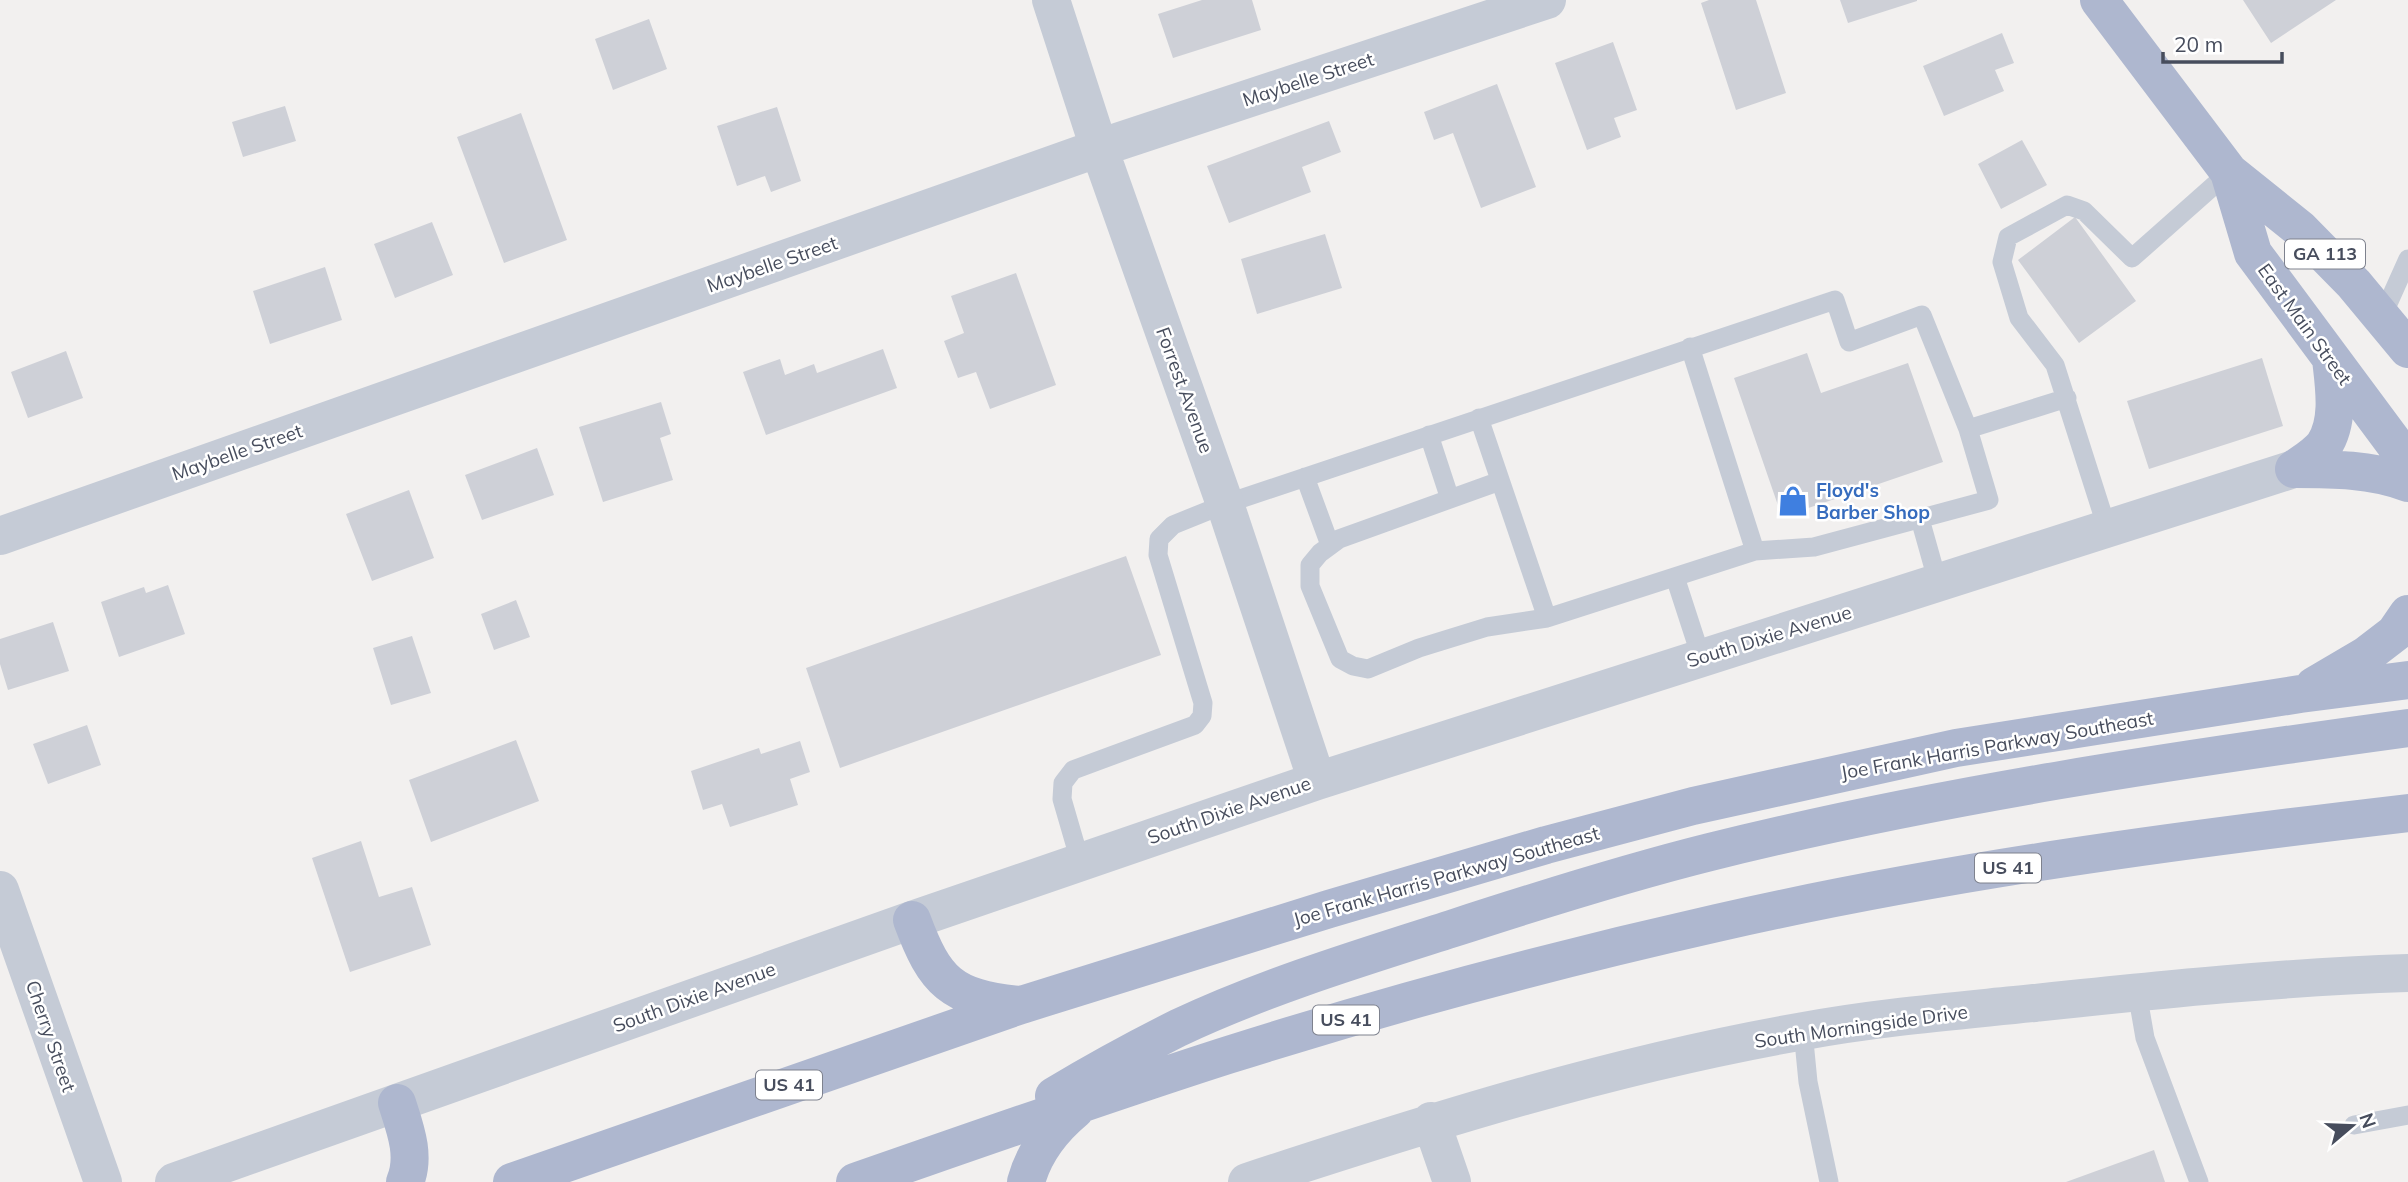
<svg xmlns="http://www.w3.org/2000/svg" width="2408" height="1182" viewBox="0 0 2408 1182" font-family="Mulish,sans-serif">
<style>
.building{fill:#ced0d7}
.lines{fill:none;stroke-linecap:round;stroke-linejoin:round}
.service{stroke:#c5cbd6;stroke-width:19}
.minor{stroke:#c5cbd6;stroke-width:38}
.primary{stroke:#aeb7cf;stroke-width:38}
.labels{text-anchor:middle;stroke-width:5;stroke-linejoin:round;paint-order:stroke}
.shield{fill:#fff;stroke:#7e828e;stroke-width:2}
.shield-label{font-size:18px;font-weight:bold;fill:#474d5d}
.street-label{font-size:19px;fill:#474d5d;stroke:#fff}
.shop-label{font-size:19px;font-weight:bold;fill:#366cbe;stroke:#fff;text-anchor:start}
</style>
<rect width="100%" height="100%" fill="#f2f0ef"/>
<!-- building -->
<path class="building" d="M 1202,0 L 1252,0 L 1261,30 L 1173,58 L 1158,14 Z
M 1709,0 L 1756,0 L 1786,93 L 1736,110 L 1701,3 Z
M 1840,0 L 1917,0 L 1917,1 L 1848,23 Z
M 2243,0 L 2336,0 L 2271,43 Z
M 649,19 L 667,69 L 613,90 L 595,39 Z
M 2002,33 L 2014,63 L 1995,70 L 2004,91 L 1944,116 L 1923,66 Z
M 1613,42 L 1637,110 L 1614,118 L 1621,137 L 1587,150 L 1555,63 Z
M 1497,84 L 1536,187 L 1481,208 L 1453,133 L 1434,140 L 1424,112 Z
M 285,106 L 296,141 L 243,157 L 232,122 Z
M 777,107 L 801,181 L 771,192 L 765,176 L 737,186 L 717,126 Z
M 521,113 L 567,240 L 504,263 L 457,137 Z
M 1329,121 L 1341,152 L 1302,167 L 1311,192 L 1229,223 L 1207,166 Z
M 2022,140 L 2047,185 L 2001,209 L 1978,164 Z
M 2075,217 L 2136,301 L 2079,343 L 2018,260 Z
M 432,222 L 453,275 L 395,298 L 374,244 Z
M 1325,234 L 1342,288 L 1257,314 L 1241,259 Z
M 325,267 L 342,320 L 270,344 L 253,291 Z
M 1016,273 L 1056,385 L 990,409 L 976,372 L 958,378 L 944,341 L 964,333 L 951,296 Z
M 883,349 L 897,388 L 766,435 L 743,372 L 780,359 L 785,375 L 814,364 L 817,373 Z
M 66,351 L 83,398 L 28,418 L 11,372 Z
M 1807,353 L 1821,393 L 1908,363 L 1943,462 L 1782,517 L 1734,378 Z
M 2262,358 L 2283,426 L 2149,469 L 2127,401 Z
M 661,402 L 671,434 L 660,438 L 673,480 L 603,502 L 579,427 Z
M 537,448 L 554,495 L 482,520 L 465,475 Z
M 409,490 L 434,558 L 372,581 L 346,514 Z
M 1126,556 L 1161,655 L 840,768 L 806,668 Z
M 168,585 L 185,634 L 119,657 L 101,602 L 144,587 L 146,593 Z
M 516,600 L 530,637 L 494,650 L 481,614 Z
M 53,622 L 69,671 L 8,690 L 0,664 L 0,639 Z
M 412,636 L 431,693 L 391,705 L 373,648 Z
M 87,725 L 101,765 L 48,784 L 33,744 Z
M 516,740 L 539,801 L 431,842 L 409,780 Z
M 800,741 L 810,772 L 790,779 L 798,805 L 730,827 L 722,804 L 703,810 L 691,771 L 759,748 L 761,754 Z
M 361,841 L 379,897 L 412,887 L 431,945 L 350,972 L 312,858 Z
M 2154,1150 L 2165,1182 L 2066,1182 Z"/>
<g class="lines">
<!-- service -->
<path class="service" d="M 2382,317 L 2408,259
M 1690,347 L 1755,551
M 1968,429 L 2067,398
M 1429,435 L 1450,499
M 1305,477 L 1330,545
M 1500,481 L 1339,539 L 1320,553 L 1310,565 L 1310,586 L 1340,659 L 1353,666 L 1368,669 L 1419,648 L 1487,627 L 1547,618
M 1920,519 L 1938,583
M 2107,528 L 2055,365 L 2019,318 L 2002,262 L 2008,237 L 2067,205 L 2084,211 L 2132,258 L 2229,172
M 1675,577 L 1701,657
M 1080,861 L 1062,799 L 1063,783 L 1073,770 L 1195,725 L 1202,716 L 1203,703 L 1158,555 L 1159,539 L 1173,525 L 1225,504 L 1835,300 L 1849,342 L 1922,315 L 1968,429 L 1989,500 L 1814,547 L 1755,551 L 1547,618 L 1479,418
M 2137,992 L 2145,1038 L 2199,1182
M 1803,1031 L 1808,1082 L 1829,1182
M 2354,1125 L 2408,1115"/>
<!-- minor -->
<path class="minor" d="M 1051,0 L 1099,148 L 1225,504 L 1317,781
M 0,536 L 1099,148 L 1547,0
M 0,890 L 103,1182
M 1431,1121 L 1452,1182
M 174,1182 L 912,920 L 1317,781 L 2294,469
M 1247,1182 C 1430,1122 1614,1064 1804,1031 C 1880,1017 1957,1011 2034,1003 C 2159,990 2283,977 2408,973"/>
<!-- primary -->
<path class="primary" d="M 2099,0 L 2229,172 L 2300,229 L 2354,284 L 2408,349
M 2229,172 L 2253,253 L 2408,462
M 2294,469 C 2304,462 2316,455 2324,445 C 2340,421 2334,386 2331,359
M 2294,469 C 2332,469 2372,469 2408,483
M 2314,686 L 2365,656 L 2395,633 L 2408,614
M 912,920 C 935,982 951,998 1019,1005
M 1054,1096 C 1094,1072 1136,1049 1178,1028 C 1265,987 1360,958 1451,929 C 1537,901 1622,874 1710,852 C 1939,795 2174,760 2408,728
M 397,1103 C 405,1128 416,1156 405,1182
M 512,1182 L 1021,1005 L 1329,909 L 1546,845 L 1693,806 L 1956,748 L 2300,694 L 2408,680
M 855,1182 C 979,1139 1103,1095 1228,1055 C 1389,1004 1553,960 1717,923 C 1944,871 2177,840 2408,813
M 1026,1182 C 1034,1152 1051,1130 1075,1110"/>
</g>
<!-- icons -->
<defs>
<g id="shop-bare" transform="scale(2.415)"><path d="M-5-2.5h2.3a2.7 3.5 0 0 1 5.4 0H5L5.5 6h-11ZM-1.5-2.5h3a1.5 2.3 0 0 0-3 0Z" fill="#3f7fe0" stroke="#fff" stroke-width="2.5" paint-order="stroke"/></g>
</defs>
<g fill-rule="evenodd">
<use href="#shop-bare" x="1793" y="501"/>
</g>
<g class="labels">
<!-- shield labels -->
<g class="shield">
<rect x="2285" y="239.5" width="80" height="29" rx="5"/>
<rect x="1975" y="853.5" width="66" height="29" rx="5"/>
<rect x="1313" y="1005.5" width="66" height="29" rx="5"/>
<rect x="756" y="1070.5" width="66" height="29" rx="5"/>
</g>
<g class="shield-label">
<text x="2325" y="260">GA 113</text>
<text x="2008" y="874">US 41</text>
<text x="1346" y="1026">US 41</text>
<text x="789" y="1091">US 41</text>
</g>
<!-- street labels -->
<g class="street-label">
<text transform="translate(1308 79) rotate(-18)" y="7">Maybelle Street</text>
<text transform="translate(772 264) rotate(-19)" y="7">Maybelle Street</text>
<text transform="translate(2305 324) rotate(54)" y="7">East Main Street</text>
<text transform="translate(1185 390) rotate(70)" y="7">Forrest Avenue</text>
<text transform="translate(237 452) rotate(-19)" y="7">Maybelle Street</text>
<text transform="translate(1769 636) rotate(-17)" y="7">South Dixie Avenue</text>
<text transform="translate(1997 745) rotate(-10)" y="7">Joe Frank Harris Parkway Southeast</text>
<text transform="translate(1229 810) rotate(-19)" y="7">South Dixie Avenue</text>
<text transform="translate(1446 876) rotate(-16)" y="7">Joe Frank Harris Parkway Southeast</text>
<text transform="translate(694 997) rotate(-20)" y="7">South Dixie Avenue</text>
<text transform="translate(1861 1026) rotate(-8)" y="7">South Morningside Drive</text>
<text transform="translate(51 1036) rotate(71)" y="7">Cherry Street</text>
</g>
<!-- shop labels -->
<g class="shop-label">
<text x="1816" y="497">Floyd's<tspan x="1816" dy="22">Barber Shop</tspan></text>
</g>
</g>
<!-- north arrow -->
<g transform="translate(2352 1126) rotate(71)" stroke="#ffffff" stroke-width="5" paint-order="stroke">
<path d="M0-5L12 26L0 18L-12 26Z" fill="#474d5d"/>
<text y="-10" font-size="19" font-weight="bold" text-anchor="middle" fill="#474d5d">N</text>
</g>
<!-- scale -->
<path d="M2163 52v10h119v-10" fill="none" stroke="#474d5d" stroke-width="3.5"/>
<text x="2174" y="52" font-size="21" fill="#474d5d" stroke="#ffffff" stroke-width="5" paint-order="stroke">20 m</text>
</svg>
